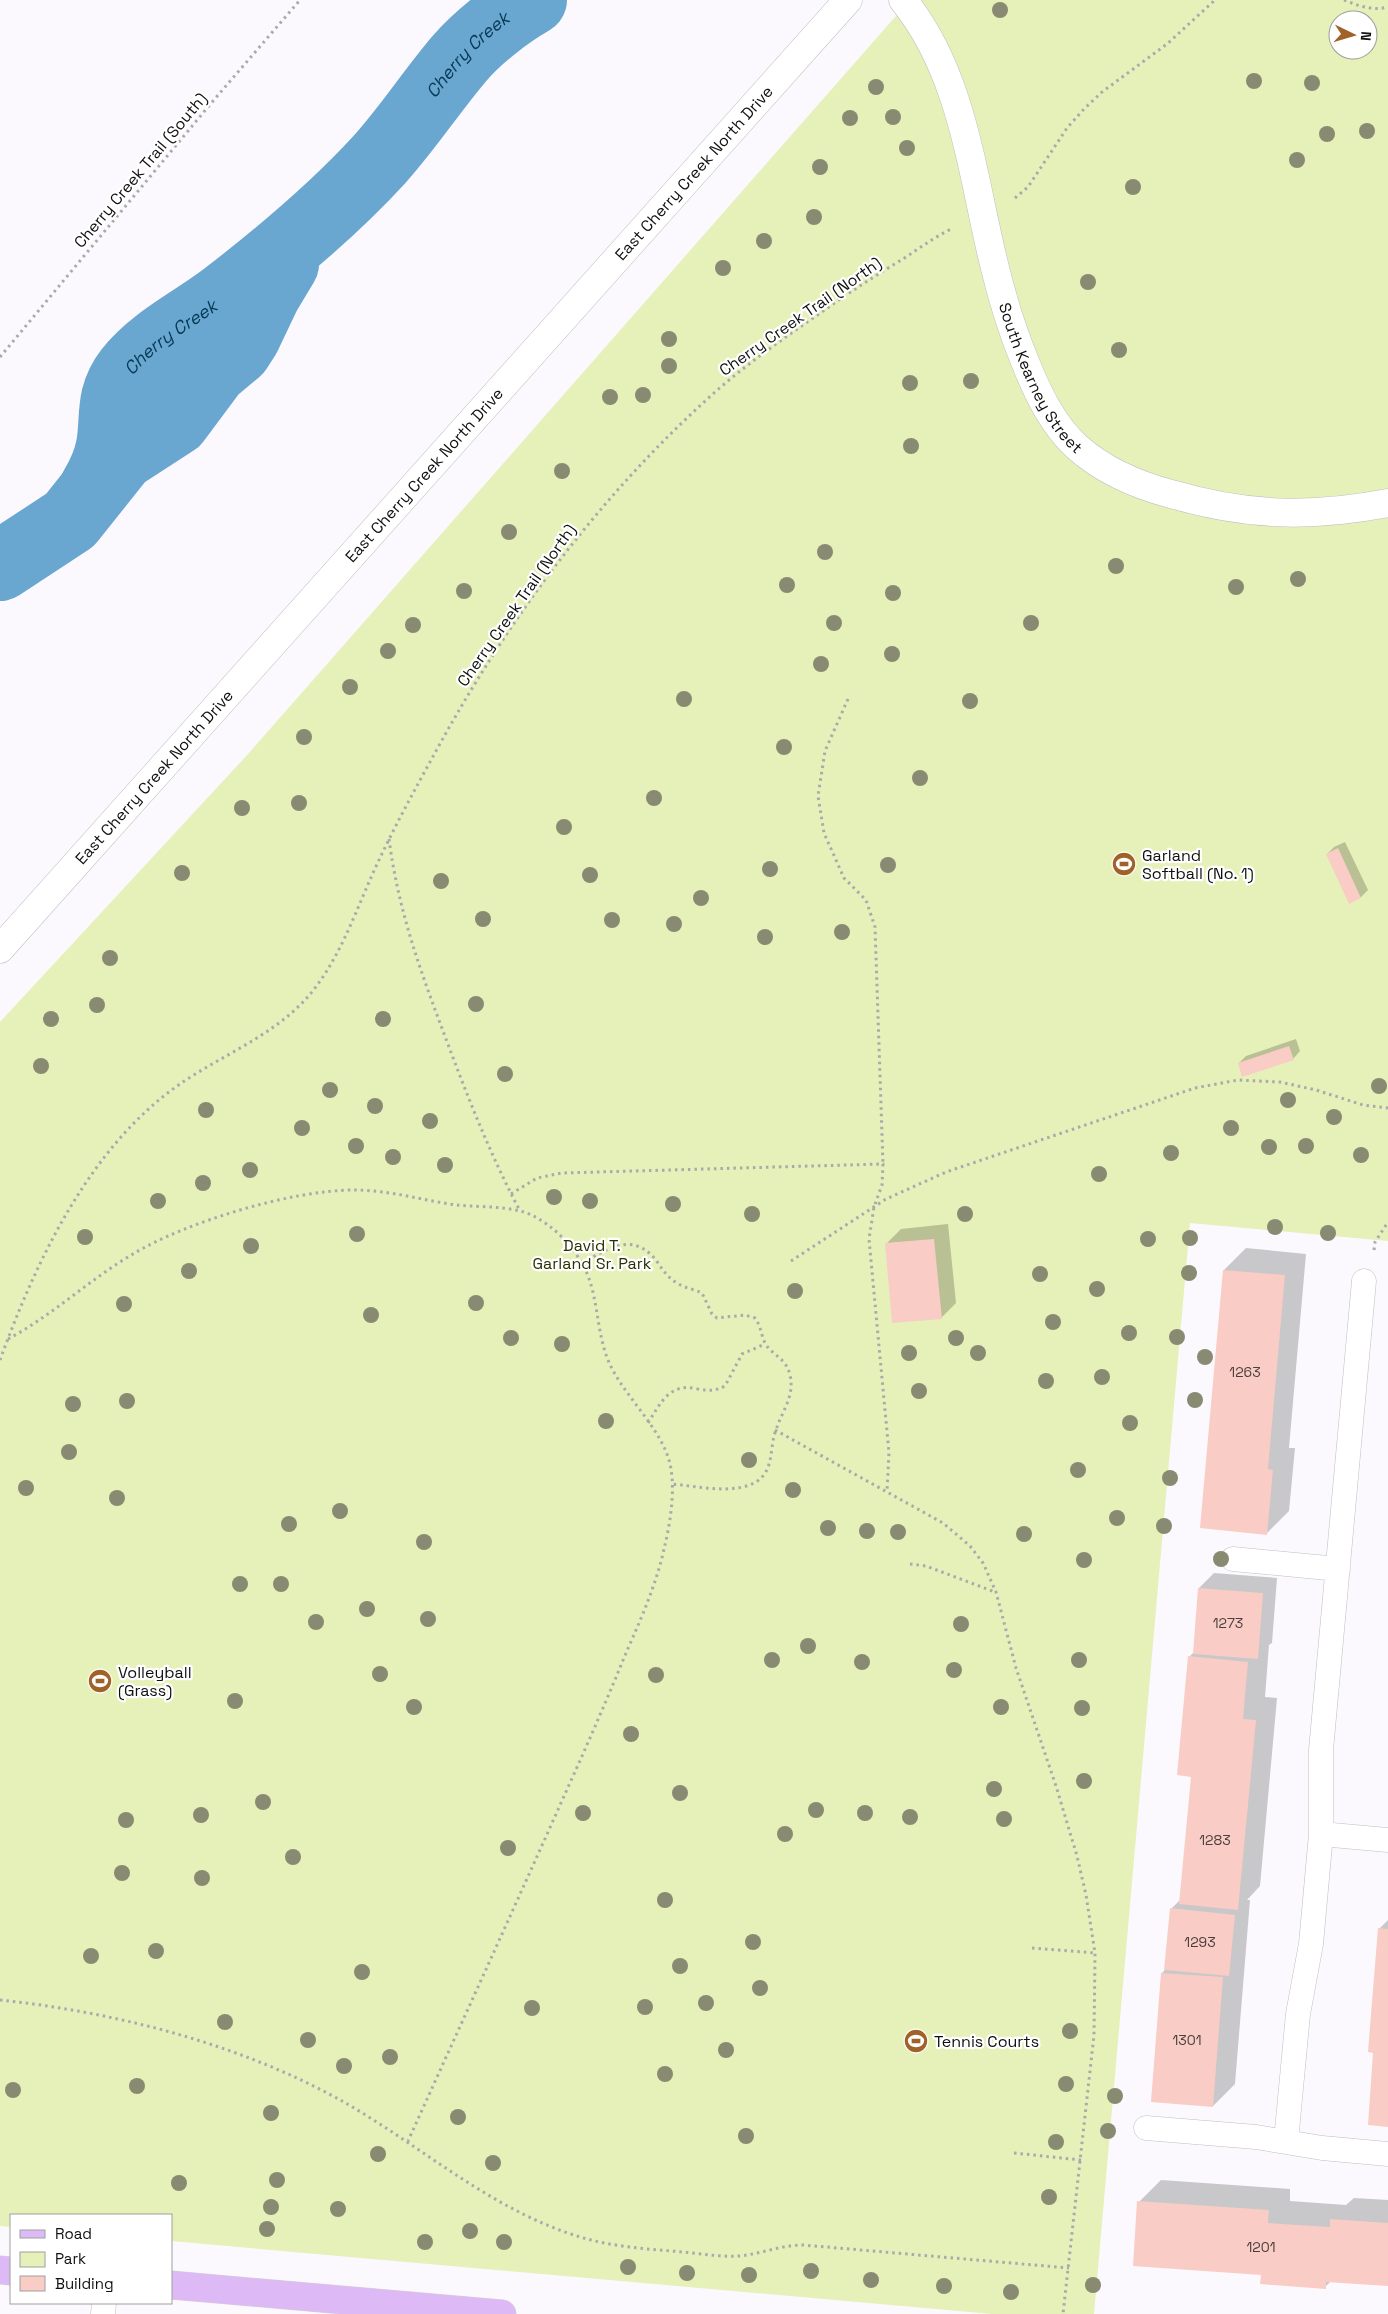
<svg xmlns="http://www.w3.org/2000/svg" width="1388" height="2314" viewBox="0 0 1388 2314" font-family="'Space Grotesk',sans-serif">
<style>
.green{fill:#e6f0b9;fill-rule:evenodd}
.shadow{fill:#0003}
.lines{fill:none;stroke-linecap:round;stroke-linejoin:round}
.river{stroke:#69a6d0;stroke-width:70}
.building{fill:#f9ccc5}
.lane-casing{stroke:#c0bec2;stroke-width:25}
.street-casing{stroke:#c0bec2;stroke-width:29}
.secondary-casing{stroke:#c0bec2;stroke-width:29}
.primary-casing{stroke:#d4d4d4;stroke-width:29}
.path{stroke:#aaa9ac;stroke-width:3;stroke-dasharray:2.5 4;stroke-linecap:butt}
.lane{stroke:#fff;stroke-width:24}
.street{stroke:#fff;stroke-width:28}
.secondary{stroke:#fff;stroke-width:28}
.primary{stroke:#ddbaf5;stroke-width:28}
.tree{fill:#898a72}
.labels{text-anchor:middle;stroke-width:4.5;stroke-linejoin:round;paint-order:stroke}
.number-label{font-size:14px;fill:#4a3f3e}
.street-label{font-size:16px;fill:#101011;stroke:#fff}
.poi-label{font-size:16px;fill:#101011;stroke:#fff;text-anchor:start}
.park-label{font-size:16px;fill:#2b3000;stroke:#fff}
.water-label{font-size:18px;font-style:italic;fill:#063956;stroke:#fff}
</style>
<rect width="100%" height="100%" fill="#fbf9fd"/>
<!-- green -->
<path class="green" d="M 910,0 L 1388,0 L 1388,1241 L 1190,1223 L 1094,2314 L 992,2314 L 171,2241 L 171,2215 L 11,2215 L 11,2227 L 0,2226 L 0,1022 L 249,753 ZM 1338,20 L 1368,20 L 1368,50 L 1338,50 Z"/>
<!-- shadow -->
<path class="shadow" d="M 1345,842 L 1368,890 L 1361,897 L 1350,902 L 1327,854 L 1334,847 Z
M 1296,1039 L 1300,1051 L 1293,1059 L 1239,1063 L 1246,1056 Z
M 948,1224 L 956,1303 L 941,1318 L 886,1244 L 901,1229 Z
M 1246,1248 L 1306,1254 L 1289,1448 L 1295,1448 L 1289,1511 L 1267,1533 L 1224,1270 Z
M 1214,1573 L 1277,1578 L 1272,1643 L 1269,1645 L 1265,1697 L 1277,1698 L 1260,1886 L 1247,1900 L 1250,1900 L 1235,2084 L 1213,2106 L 1162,1973 L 1165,1970 L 1172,1908 L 1181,1899 L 1192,1775 L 1190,1656 L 1194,1652 L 1199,1588 Z
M 1388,1920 L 1388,2125 L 1379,1929 Z
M 1161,2180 L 1290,2189 L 1290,2201 L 1346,2205 L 1354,2198 L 1388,2200 L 1388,2285 L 1331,2281 L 1325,2287 L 1262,2274 L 1139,2202 Z"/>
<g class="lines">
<!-- river -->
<g class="river">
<path id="s1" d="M 94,488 C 102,475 108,462 111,446 C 116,418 109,397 129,371 C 155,338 198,319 230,293 C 283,252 334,209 379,160 C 408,128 431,92 459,59 C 478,37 506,15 532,0"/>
<path d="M 0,566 L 70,520 L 121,456 L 175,421 L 213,370 L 237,350 L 246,336 L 266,294 L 284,264"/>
</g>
</g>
<!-- building -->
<path class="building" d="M 1338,848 L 1361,898 L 1349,904 L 1326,854 Z
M 1289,1046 L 1294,1060 L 1242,1077 L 1238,1063 Z
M 934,1239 L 942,1319 L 892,1323 L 885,1243 Z
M 1223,1270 L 1285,1275 L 1268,1469 L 1273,1470 L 1267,1535 L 1200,1528 Z
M 1198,1588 L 1263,1593 L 1258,1659 L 1193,1654 Z
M 1188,1656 L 1248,1662 L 1243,1719 L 1256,1720 L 1238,1910 L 1179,1904 L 1191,1777 L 1177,1775 Z
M 1170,1908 L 1235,1915 L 1229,1976 L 1164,1970 Z
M 1378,1928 L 1388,1929 L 1388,2127 L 1368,2125 L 1373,2053 L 1368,2052 Z
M 1161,1973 L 1223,1977 L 1213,2107 L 1151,2102 Z
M 1137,2201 L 1269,2210 L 1268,2223 L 1330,2227 L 1330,2219 L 1388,2223 L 1388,2286 L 1326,2282 L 1326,2289 L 1260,2284 L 1261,2275 L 1133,2266 Z"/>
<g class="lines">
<!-- lane casing -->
<g class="lane-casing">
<path id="lane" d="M 1233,1559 L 1338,1569
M 1321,1834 L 1388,1840
M 1146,2128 L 1256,2137 L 1322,2148 L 1388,2154
M 1286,2141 L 1298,2014 L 1311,1944 L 1321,1834 L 1321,1750 L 1364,1281
M 103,2314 L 104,2303"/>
</g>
<!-- street casing -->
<g class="street-casing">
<g id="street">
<path id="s2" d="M 903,0 C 964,75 972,177 995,268 C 1003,301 1013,333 1026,364 C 1038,394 1053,425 1077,447 C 1104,471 1137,485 1171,494 C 1248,516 1309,518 1388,503"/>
</g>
</g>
<!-- secondary casing -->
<g class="secondary-casing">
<g id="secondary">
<path id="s3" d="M 0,949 L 848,0"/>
</g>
</g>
<!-- primary casing -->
<g class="primary-casing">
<path id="primary" d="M 0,2270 L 11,2271
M 171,2285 L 502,2314"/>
</g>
<!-- path -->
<path class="path" d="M 1344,0 C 1359,6 1373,11 1388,7
M 1015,198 L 1028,187 L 1067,128 L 1084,109 L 1102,92 L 1167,44 L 1215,0
M 0,357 L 213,101 L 300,0
M 848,699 L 825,751 L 818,796 L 824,833 L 844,878 L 866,900 L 875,927 L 883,1164
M 389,839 C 399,915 422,975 449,1047 C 470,1103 492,1158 520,1211
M 511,1194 L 537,1178 L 562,1173 L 883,1164 L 882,1185 L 874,1207 L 869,1239 L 889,1453 L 887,1491
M 1374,1250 L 1375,1242 L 1388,1222
M 791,1261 L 886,1199 L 946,1172 L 1195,1088 L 1238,1080 L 1280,1082 L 1316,1090 L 1363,1105 L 1388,1108
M 582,1263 C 608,1249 632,1231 656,1260 C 662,1269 667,1277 677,1283 C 684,1288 694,1289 702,1293 L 712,1314 L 717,1318 L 745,1315 L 755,1318 C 761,1326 761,1335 765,1343 C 771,1355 786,1357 790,1375 C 795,1396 782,1411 776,1430 C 769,1447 775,1470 756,1482 C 733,1495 697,1486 672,1484
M 8,1339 C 53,1315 90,1279 133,1254 C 186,1222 292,1190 354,1190 C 388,1190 422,1200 456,1205 C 477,1207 500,1206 520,1211 C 544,1217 567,1239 580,1260 C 599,1289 595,1328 608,1360 C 623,1397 665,1430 671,1469 C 675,1493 670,1525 664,1549 C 656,1585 641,1619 626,1653 C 608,1697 589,1741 569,1785 C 516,1904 462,2022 408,2141
M 0,1360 C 36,1261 90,1146 180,1084 C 225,1053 281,1033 315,988 C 341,954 356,911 373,873 C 392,831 414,791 436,751 C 508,619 601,494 714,393 C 750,361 790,334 829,307 C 854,289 880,273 906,257 C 921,247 935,237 951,229
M 648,1423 C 661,1402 670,1382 698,1389 C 709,1391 716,1391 725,1386 L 742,1354 L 765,1344
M 775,1430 L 943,1523 L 970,1546 L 983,1563 L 996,1592 L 1016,1668 L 1056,1786 L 1077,1856 L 1086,1895 L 1095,1953 L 1094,2035 L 1063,2314
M 910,1564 L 926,1566 L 995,1592
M 1032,1948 L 1095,1953
M 0,2000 C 115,2012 240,2044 342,2101 C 420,2145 490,2209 577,2236 C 611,2247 648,2249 683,2252 C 702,2254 721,2257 739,2256 C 761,2254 781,2245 803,2245 L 1069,2268
M 1014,2153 L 1081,2160"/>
<!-- lane -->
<use href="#lane" class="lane"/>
<!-- street -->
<use href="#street" class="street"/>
<!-- secondary -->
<use href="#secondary" class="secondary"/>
<!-- primary -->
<use href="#primary" class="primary"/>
</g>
<!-- trees -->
<g class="tree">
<circle cx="1000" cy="10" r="8"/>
<circle cx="1254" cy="81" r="8"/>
<circle cx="1312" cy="83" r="8"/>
<circle cx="876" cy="87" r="8"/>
<circle cx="893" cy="117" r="8"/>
<circle cx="850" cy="118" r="8"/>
<circle cx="1367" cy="131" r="8"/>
<circle cx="1327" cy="134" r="8"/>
<circle cx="907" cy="148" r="8"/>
<circle cx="1297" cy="160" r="8"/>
<circle cx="820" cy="167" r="8"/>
<circle cx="1133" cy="187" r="8"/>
<circle cx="814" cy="217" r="8"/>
<circle cx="764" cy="241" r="8"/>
<circle cx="723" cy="268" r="8"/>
<circle cx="1088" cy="282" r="8"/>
<circle cx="669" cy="339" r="8"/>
<circle cx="1119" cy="350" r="8"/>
<circle cx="669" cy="366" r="8"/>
<circle cx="971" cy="381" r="8"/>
<circle cx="910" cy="383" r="8"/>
<circle cx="643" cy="395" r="8"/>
<circle cx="610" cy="397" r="8"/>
<circle cx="911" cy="446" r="8"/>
<circle cx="562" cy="471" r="8"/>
<circle cx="509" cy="532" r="8"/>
<circle cx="825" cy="552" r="8"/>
<circle cx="1116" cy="566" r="8"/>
<circle cx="1298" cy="579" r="8"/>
<circle cx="787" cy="585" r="8"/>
<circle cx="1236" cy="587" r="8"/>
<circle cx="464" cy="591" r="8"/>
<circle cx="893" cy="593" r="8"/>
<circle cx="834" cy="623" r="8"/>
<circle cx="1031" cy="623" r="8"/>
<circle cx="413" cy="625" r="8"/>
<circle cx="388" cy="651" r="8"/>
<circle cx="892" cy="654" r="8"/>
<circle cx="821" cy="664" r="8"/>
<circle cx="350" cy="687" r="8"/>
<circle cx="684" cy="699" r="8"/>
<circle cx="970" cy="701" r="8"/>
<circle cx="304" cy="737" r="8"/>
<circle cx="784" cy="747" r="8"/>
<circle cx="920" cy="778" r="8"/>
<circle cx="654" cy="798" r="8"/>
<circle cx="299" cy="803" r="8"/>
<circle cx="242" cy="808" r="8"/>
<circle cx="564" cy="827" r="8"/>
<circle cx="888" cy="865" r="8"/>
<circle cx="770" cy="869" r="8"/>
<circle cx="182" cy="873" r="8"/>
<circle cx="590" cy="875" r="8"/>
<circle cx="441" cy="881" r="8"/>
<circle cx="701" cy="898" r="8"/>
<circle cx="483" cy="919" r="8"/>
<circle cx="612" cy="920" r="8"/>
<circle cx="674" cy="924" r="8"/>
<circle cx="842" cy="932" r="8"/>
<circle cx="765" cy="937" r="8"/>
<circle cx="110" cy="958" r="8"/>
<circle cx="476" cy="1004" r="8"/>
<circle cx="97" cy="1005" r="8"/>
<circle cx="51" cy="1019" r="8"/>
<circle cx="383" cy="1019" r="8"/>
<circle cx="41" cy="1066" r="8"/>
<circle cx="505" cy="1074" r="8"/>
<circle cx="1379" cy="1086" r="8"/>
<circle cx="330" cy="1090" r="8"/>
<circle cx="1288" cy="1100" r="8"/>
<circle cx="375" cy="1106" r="8"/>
<circle cx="206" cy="1110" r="8"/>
<circle cx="1334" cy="1117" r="8"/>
<circle cx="430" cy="1121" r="8"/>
<circle cx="302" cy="1128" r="8"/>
<circle cx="1231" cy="1128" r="8"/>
<circle cx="356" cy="1146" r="8"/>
<circle cx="1306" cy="1146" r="8"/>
<circle cx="1269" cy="1147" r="8"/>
<circle cx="1171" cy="1153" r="8"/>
<circle cx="1361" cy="1155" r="8"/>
<circle cx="393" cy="1157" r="8"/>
<circle cx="445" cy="1165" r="8"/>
<circle cx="250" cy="1170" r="8"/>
<circle cx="1099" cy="1174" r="8"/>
<circle cx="203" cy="1183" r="8"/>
<circle cx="554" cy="1197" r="8"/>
<circle cx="158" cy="1201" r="8"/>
<circle cx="590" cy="1201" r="8"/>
<circle cx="673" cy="1204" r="8"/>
<circle cx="752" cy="1214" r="8"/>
<circle cx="965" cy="1214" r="8"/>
<circle cx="1275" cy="1227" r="8"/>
<circle cx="1328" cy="1233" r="8"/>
<circle cx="357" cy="1234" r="8"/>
<circle cx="85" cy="1237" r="8"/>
<circle cx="1190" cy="1238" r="8"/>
<circle cx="1148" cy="1239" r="8"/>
<circle cx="251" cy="1246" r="8"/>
<circle cx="189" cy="1271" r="8"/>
<circle cx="1189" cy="1273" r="8"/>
<circle cx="1040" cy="1274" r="8"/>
<circle cx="1097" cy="1289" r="8"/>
<circle cx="795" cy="1291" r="8"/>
<circle cx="476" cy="1303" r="8"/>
<circle cx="124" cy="1304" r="8"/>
<circle cx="371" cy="1315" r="8"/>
<circle cx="1053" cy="1322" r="8"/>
<circle cx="1129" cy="1333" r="8"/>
<circle cx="1177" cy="1337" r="8"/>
<circle cx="511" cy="1338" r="8"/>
<circle cx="956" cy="1338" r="8"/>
<circle cx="562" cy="1344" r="8"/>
<circle cx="909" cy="1353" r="8"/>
<circle cx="978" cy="1353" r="8"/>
<circle cx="1205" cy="1357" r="8"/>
<circle cx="1102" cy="1377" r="8"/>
<circle cx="1046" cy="1381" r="8"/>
<circle cx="919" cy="1391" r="8"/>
<circle cx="1195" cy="1400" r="8"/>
<circle cx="127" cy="1401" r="8"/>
<circle cx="73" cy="1404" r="8"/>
<circle cx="606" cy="1421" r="8"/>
<circle cx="1130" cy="1423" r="8"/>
<circle cx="69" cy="1452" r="8"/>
<circle cx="749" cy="1460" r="8"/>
<circle cx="1078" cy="1470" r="8"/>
<circle cx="1170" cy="1478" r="8"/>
<circle cx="26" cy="1488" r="8"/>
<circle cx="793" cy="1490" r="8"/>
<circle cx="117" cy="1498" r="8"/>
<circle cx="340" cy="1511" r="8"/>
<circle cx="1117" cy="1518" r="8"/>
<circle cx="289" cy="1524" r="8"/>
<circle cx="1164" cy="1526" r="8"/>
<circle cx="828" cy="1528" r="8"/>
<circle cx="867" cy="1531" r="8"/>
<circle cx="898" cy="1532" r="8"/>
<circle cx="1024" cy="1534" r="8"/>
<circle cx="424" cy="1542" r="8"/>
<circle cx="1221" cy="1559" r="8"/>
<circle cx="1084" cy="1560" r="8"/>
<circle cx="240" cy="1584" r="8"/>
<circle cx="281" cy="1584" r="8"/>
<circle cx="367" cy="1609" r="8"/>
<circle cx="428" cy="1619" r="8"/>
<circle cx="316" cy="1622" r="8"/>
<circle cx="961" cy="1624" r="8"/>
<circle cx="808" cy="1646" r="8"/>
<circle cx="772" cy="1660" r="8"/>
<circle cx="1079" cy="1660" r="8"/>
<circle cx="862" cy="1662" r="8"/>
<circle cx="954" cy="1670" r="8"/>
<circle cx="380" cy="1674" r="8"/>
<circle cx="656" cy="1675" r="8"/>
<circle cx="235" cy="1701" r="8"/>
<circle cx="414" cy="1707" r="8"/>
<circle cx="1001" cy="1707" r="8"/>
<circle cx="1082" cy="1708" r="8"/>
<circle cx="631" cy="1734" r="8"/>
<circle cx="1084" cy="1781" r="8"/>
<circle cx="994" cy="1789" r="8"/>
<circle cx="680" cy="1793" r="8"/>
<circle cx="263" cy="1802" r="8"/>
<circle cx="816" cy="1810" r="8"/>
<circle cx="583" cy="1813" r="8"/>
<circle cx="865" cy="1813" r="8"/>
<circle cx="201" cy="1815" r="8"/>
<circle cx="910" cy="1817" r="8"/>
<circle cx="1004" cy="1819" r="8"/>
<circle cx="126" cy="1820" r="8"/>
<circle cx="785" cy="1834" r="8"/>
<circle cx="508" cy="1848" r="8"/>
<circle cx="293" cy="1857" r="8"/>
<circle cx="122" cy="1873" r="8"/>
<circle cx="202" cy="1878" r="8"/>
<circle cx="665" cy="1900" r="8"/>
<circle cx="753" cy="1942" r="8"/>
<circle cx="156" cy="1951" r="8"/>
<circle cx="91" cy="1956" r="8"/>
<circle cx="680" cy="1966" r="8"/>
<circle cx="362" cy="1972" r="8"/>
<circle cx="760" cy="1988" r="8"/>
<circle cx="706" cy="2003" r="8"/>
<circle cx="645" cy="2007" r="8"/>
<circle cx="532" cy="2008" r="8"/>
<circle cx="225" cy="2022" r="8"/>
<circle cx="1070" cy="2031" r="8"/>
<circle cx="308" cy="2040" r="8"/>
<circle cx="726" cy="2050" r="8"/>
<circle cx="390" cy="2057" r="8"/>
<circle cx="344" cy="2066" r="8"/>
<circle cx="665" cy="2074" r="8"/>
<circle cx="1066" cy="2084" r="8"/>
<circle cx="137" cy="2086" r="8"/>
<circle cx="13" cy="2090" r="8"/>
<circle cx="1115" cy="2096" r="8"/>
<circle cx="271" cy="2113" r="8"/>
<circle cx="458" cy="2117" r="8"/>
<circle cx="1108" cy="2131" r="8"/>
<circle cx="746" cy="2136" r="8"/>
<circle cx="1056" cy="2142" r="8"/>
<circle cx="378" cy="2154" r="8"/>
<circle cx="493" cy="2163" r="8"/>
<circle cx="277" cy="2180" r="8"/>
<circle cx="179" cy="2183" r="8"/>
<circle cx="1049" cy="2197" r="8"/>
<circle cx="271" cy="2207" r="8"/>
<circle cx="338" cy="2209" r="8"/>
<circle cx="267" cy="2229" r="8"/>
<circle cx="470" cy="2231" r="8"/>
<circle cx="425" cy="2242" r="8"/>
<circle cx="504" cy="2242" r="8"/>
<circle cx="628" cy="2267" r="8"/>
<circle cx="811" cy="2271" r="8"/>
<circle cx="687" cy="2273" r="8"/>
<circle cx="749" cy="2275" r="8"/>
<circle cx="871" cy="2280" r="8"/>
<circle cx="1093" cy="2285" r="8"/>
<circle cx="944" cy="2286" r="8"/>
<circle cx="1011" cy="2292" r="8"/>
</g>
<!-- icons -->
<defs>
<g id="stadium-disc" transform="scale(1.25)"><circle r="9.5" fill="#a06228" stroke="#fff"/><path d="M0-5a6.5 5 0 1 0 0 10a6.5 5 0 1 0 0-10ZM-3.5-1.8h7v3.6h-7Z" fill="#fff"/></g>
</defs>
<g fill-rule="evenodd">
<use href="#stadium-disc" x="1124" y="864"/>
<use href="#stadium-disc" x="100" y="1681"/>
<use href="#stadium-disc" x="916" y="2041"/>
</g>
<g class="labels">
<!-- number labels -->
<g class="number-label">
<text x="1245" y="1377">1263</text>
<text x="1228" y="1628">1273</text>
<text x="1215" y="1845">1283</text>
<text x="1200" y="1947">1293</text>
<text x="1187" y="2045">1301</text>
<text x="1261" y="2252">1201</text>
</g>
<!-- street labels -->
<g class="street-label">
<text transform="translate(140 170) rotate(-50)" y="6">Cherry Creek Trail (South)</text>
<text dy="6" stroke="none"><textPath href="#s3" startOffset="1041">East Cherry Creek North Drive</textPath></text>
<text transform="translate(800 316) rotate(-35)" y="6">Cherry Creek Trail (North)</text>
<text dy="6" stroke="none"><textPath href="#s2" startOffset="406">South Kearney Street</textPath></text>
<text dy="6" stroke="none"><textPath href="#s3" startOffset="636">East Cherry Creek North Drive</textPath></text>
<text transform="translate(516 605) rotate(-55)" y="6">Cherry Creek Trail (North)</text>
<text dy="6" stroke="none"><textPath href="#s3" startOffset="231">East Cherry Creek North Drive</textPath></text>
</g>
<!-- poi labels -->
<g class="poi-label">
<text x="1142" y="861">Garland<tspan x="1142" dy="18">Softball (No. 1)</tspan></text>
<text x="118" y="1678">Volleyball<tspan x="118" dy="18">(Grass)</tspan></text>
<text x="934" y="2047">Tennis Courts</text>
</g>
<!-- park labels -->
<g class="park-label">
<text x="592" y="1251">David T.<tspan x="592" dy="18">Garland Sr. Park</tspan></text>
</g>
<!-- water labels -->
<g class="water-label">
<text dy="6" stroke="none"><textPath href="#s1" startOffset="590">Cherry Creek</textPath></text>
<text dy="6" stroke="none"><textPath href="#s1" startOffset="178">Cherry Creek</textPath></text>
</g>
</g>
<!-- legend -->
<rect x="10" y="2214" width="162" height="90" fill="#ffffff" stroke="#9f9fa0"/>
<rect x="20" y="2230" width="25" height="8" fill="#ddbaf5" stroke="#9f9fa0"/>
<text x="55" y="2239" font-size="15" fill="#101011">Road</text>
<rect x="20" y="2252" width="25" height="15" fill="#e6f0b9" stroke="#9f9fa0"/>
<text x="55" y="2264" font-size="15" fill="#101011">Park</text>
<rect x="20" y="2276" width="25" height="15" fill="#f9ccc5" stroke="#9f9fa0"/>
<text x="55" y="2289" font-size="15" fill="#101011">Building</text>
<!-- north arrow -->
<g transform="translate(1353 35) rotate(95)"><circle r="24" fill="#ffffff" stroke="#9f9fa0"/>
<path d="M0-4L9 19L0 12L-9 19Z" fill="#a06228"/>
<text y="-8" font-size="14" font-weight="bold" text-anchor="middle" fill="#101011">N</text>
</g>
</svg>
